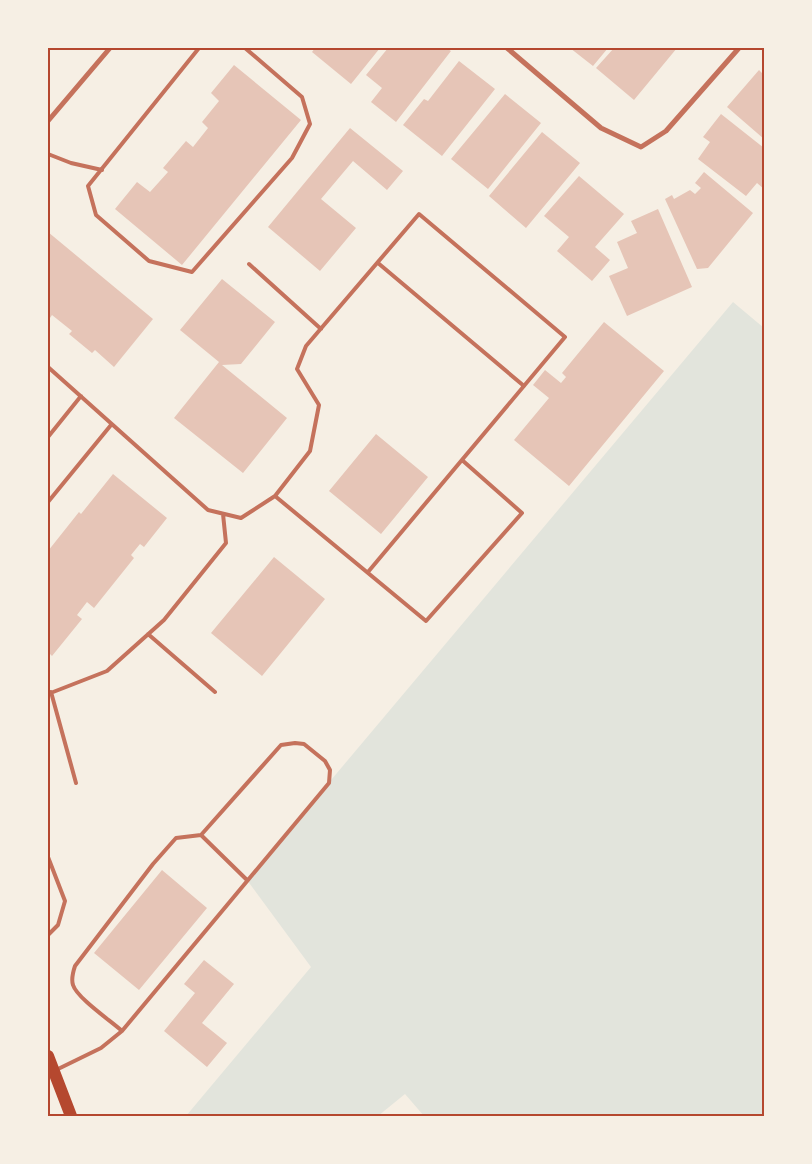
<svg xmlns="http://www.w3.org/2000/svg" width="812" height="1164" viewBox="0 0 812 1164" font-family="Roboto,sans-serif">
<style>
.green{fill:#e2e4dc}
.building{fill:#e6c5b7}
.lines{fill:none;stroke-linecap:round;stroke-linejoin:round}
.service{stroke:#c5725c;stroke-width:4}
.minor{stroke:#c5725c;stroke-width:5}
.primary{stroke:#b5482f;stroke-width:12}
.neatline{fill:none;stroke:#b5482f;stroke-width:2}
</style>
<rect width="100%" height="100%" fill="#f6efe4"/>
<!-- green -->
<path class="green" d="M 733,302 L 764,328 L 764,1116 L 424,1116 L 405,1094 L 378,1116 L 186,1116 L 311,967 L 247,880 Z"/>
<!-- building -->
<path class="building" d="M 315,48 L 380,48 L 351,84 L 312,52 Z
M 388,48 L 446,48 L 451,51 L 396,122 L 371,102 L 382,88 L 366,75 Z
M 570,48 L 608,48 L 593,66 Z
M 614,48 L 677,48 L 634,100 L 596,68 Z
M 459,61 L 495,89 L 442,156 L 403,125 L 424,99 L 428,101 Z
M 234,65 L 301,120 L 182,265 L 115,209 L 137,182 L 150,192 L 168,172 L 163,168 L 186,141 L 193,147 L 208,128 L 202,122 L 219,101 L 211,93 Z
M 759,70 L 764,75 L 764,139 L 727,107 Z
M 505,94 L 541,123 L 488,189 L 451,159 Z
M 721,114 L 764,148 L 764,189 L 757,183 L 746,196 L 698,159 L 710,142 L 703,137 Z
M 350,128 L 403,171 L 387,190 L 353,161 L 321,199 L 356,228 L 320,271 L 268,227 Z
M 542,132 L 580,163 L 526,228 L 489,196 Z
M 704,172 L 753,213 L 708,268 L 697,269 L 665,199 L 672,195 L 674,199 L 690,190 L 695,194 L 701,188 L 695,183 Z
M 579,176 L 624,214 L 595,247 L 610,260 L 592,281 L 557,251 L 569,237 L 544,216 Z
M 658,209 L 692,287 L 627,316 L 609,276 L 628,268 L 617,242 L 637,233 L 631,221 Z
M 48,232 L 153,319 L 114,367 L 95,350 L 92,353 L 69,334 L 72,331 L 52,315 L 50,318 L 48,316 Z
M 222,279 L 275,322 L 241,364 L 222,365 L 287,418 L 243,473 L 174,418 L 219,362 L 180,330 Z
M 604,322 L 664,371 L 569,486 L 514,440 L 549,398 L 533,385 L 545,370 L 561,383 L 566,377 L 562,373 Z
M 376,434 L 428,477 L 381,534 L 329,491 Z
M 113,474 L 167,518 L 144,547 L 140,544 L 131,555 L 134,558 L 94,608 L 87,602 L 77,615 L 82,619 L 52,656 L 48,652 L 48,551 L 79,512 L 81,514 Z
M 274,557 L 325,599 L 262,676 L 211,633 Z
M 162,870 L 207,908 L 139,990 L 94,953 Z
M 204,960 L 234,984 L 202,1023 L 227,1043 L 207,1067 L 164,1031 L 195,993 L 184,984 Z"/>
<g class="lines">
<!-- service -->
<path class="service" d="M 199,48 L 88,186 L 96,215 L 149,261 L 192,272 L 292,158 L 310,124 L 302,97 L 245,48
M 48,154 L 71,163 L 102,170
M 378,263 L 524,386
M 249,264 L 321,329
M 48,367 L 208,510 L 241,518 L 275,496 L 310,451 L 319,405 L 297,369 L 306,346 L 419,214 L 565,337 L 368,572
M 48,437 L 81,396
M 275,496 L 426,621 L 522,513 L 462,460
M 48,502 L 111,425
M 148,634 L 215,692
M 51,692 L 76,783
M 48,694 L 107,671 L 164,620 L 226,543 L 223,514
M 201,835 L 247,880
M 48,857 L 65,901 L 58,925 L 48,935
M 56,1070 L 101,1048 L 122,1031 L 329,783 L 330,770 L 325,761 L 304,744 L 295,743 L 281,745 L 201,835 L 176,838 L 153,864 L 75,966 C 73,972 71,979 73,985 C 77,998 111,1021 122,1031"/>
<!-- minor -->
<path class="minor" d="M 507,48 L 601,128 L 641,147 L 666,131 L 739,48
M 48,121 L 110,48"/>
<!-- primary -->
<path class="primary" d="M 48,1056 L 71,1116"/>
</g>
<!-- border -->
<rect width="812" height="1164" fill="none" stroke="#f6efe4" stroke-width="98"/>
<rect x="49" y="49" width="714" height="1066" class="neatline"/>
</svg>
